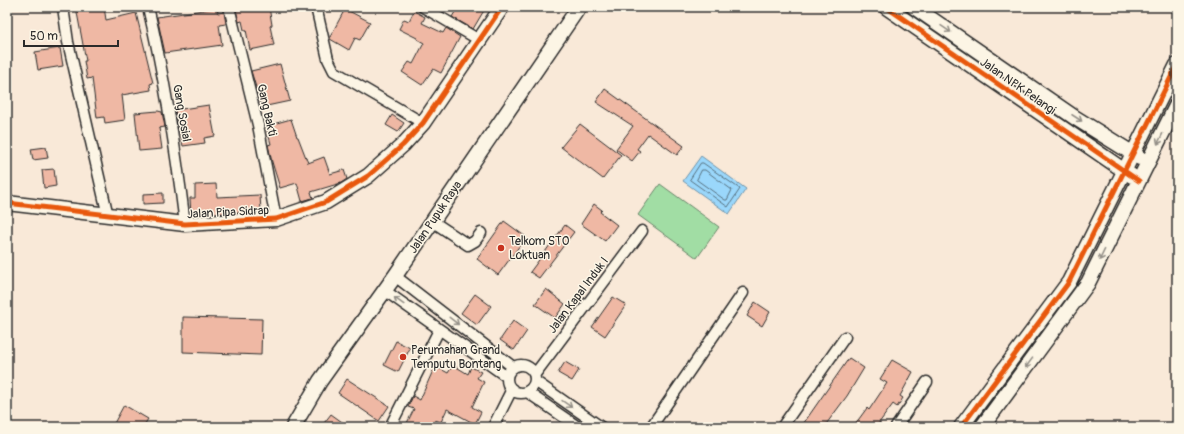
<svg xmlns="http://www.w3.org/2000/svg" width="1184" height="434" viewBox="0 0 1184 434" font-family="Pangolin,sans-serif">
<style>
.green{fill:#a1dda4;stroke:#668468}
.water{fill:#9ad7fb;stroke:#6e92a8}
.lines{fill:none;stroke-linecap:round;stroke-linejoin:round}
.shore{stroke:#57707e;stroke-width:1}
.building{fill:#efb8a4;stroke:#2b2b2b}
.street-casing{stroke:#2b2b2b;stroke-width:13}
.secondary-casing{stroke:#2b2b2b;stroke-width:17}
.street{stroke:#fcf5e5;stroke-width:10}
.secondary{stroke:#fcf5e5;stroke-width:14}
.cycleway-casing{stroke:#fcf5e5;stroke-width:8}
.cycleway{stroke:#e8590c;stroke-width:5}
.oneway{stroke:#949088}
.poi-dot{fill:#c8321e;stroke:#fcf5e5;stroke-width:1.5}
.labels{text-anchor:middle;stroke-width:3;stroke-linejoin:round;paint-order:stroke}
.street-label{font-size:12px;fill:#2b2b2b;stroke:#fcf5e5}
.poi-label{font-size:12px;fill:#2b2b2b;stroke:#fcf5e5;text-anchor:start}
</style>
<rect width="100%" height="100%" fill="#f9e9d8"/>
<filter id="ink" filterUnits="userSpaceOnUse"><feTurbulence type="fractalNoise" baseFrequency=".025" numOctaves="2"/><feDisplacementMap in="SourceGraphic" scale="8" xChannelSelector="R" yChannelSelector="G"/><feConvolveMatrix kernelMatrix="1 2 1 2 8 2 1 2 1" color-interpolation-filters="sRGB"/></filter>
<g filter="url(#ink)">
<!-- green -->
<path class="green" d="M 660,184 L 719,227 L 697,258 L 638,215 Z"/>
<!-- water -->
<path class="water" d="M 701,156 L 746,189 L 729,214 L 683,181 Z"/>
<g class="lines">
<!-- shore -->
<path class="shore" d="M 701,163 L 703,163 L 740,189 L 728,207 L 690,180 Z
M 702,170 L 705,170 L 732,190 L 727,200 L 725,200 L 697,180 Z"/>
</g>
<!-- building -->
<path class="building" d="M 76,7 L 104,7 L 106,20 L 136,13 L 153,83 L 150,84 L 151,90 L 122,95 L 125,120 L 105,123 L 104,117 L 97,118 L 92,78 L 87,79 L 84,61 L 86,61 Z
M 241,7 L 256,7 L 256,10 L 269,7 L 272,25 L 270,26 L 274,45 L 250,50 L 246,30 L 244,30 L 242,21 L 239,22 L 236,10 L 242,9 Z
M 458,7 L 486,7 L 473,29 L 452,17 Z
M 217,8 L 218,13 L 224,12 L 226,24 L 219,25 L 222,45 L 165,53 L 157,17 Z
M 345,9 L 370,22 L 360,40 L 355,38 L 349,50 L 330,39 L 330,37 Z
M 414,11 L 425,17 L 422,23 L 443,33 L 446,28 L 460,37 L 441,73 L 433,69 L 422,85 L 402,72 L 409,62 L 413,64 L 424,43 L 417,39 L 417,38 L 399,29 L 404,19 L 409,21 Z
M 60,48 L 63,66 L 38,70 L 35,52 Z
M 280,64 L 290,101 L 262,107 L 251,71 Z
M 605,89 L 684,146 L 677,155 L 648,134 L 637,149 L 640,151 L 632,161 L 616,149 L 633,126 L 596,102 Z
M 209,105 L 215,136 L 204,138 L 205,143 L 183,146 L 175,110 Z
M 158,111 L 162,112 L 165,127 L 159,128 L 162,149 L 139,151 L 135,113 Z
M 392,115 L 404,123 L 398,132 L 386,125 Z
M 291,119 L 297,137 L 298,137 L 308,163 L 324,157 L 330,174 L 344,170 L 347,179 L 341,183 L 311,192 L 313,198 L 302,201 L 297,183 L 280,188 L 272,162 L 268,145 L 271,144 L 266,126 Z
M 580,124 L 621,155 L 603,179 L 561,147 Z
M 46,147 L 48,158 L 33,160 L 31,149 Z
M 54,169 L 56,186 L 44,188 L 42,170 Z
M 216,184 L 217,197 L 260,195 L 261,211 L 191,215 L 190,198 L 195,198 L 195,185 Z
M 163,193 L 163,203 L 143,204 L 143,194 Z
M 594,204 L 602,210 L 600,212 L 617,225 L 605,241 L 581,224 Z
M 504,221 L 526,237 L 498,275 L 477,259 Z
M 565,225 L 574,232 L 539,278 L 530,272 Z
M 546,289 L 565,304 L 555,318 L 535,304 Z
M 475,294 L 491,306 L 477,325 L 461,313 Z
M 613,297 L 626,305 L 605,336 L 592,327 Z
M 755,302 L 770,312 L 762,326 L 747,316 Z
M 183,317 L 262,319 L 261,355 L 183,352 Z
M 513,321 L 527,331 L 514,350 L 500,340 Z
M 396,341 L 410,348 L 398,372 L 384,365 Z
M 849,358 L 864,368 L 847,396 L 824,427 L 801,427 Z
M 892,360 L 913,372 L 900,396 L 903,398 L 897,407 L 893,404 L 876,427 L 853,427 L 867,408 L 869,410 L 887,383 L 880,379 Z
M 565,362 L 579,370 L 572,381 L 558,373 Z
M 453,365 L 468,374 L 471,367 L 481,372 L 477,378 L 484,382 L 472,407 L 481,412 L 475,424 L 447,409 L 441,422 L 435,420 L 431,427 L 415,427 L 407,423 L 414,409 L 408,407 L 413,396 L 420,400 L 435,366 L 448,373 Z
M 347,379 L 389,406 L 379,421 L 338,393 Z
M 124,405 L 148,419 L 143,427 L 112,427 Z
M 331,414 L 349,427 L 321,427 Z"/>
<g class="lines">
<!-- street casing -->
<g class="street-casing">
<path id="street" d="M 63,7 L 68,42 L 108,216
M 148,7 C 165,79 176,151 185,224
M 229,7 L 258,125 L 276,219
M 316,7 L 328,59 L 334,71 L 423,123
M 423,7 L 481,41
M 432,221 L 468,245 L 475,241 L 481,233
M 395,276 L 513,367
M 384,290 L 507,377
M507 379a14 14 0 1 1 28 0a14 14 0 1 1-28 0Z
M 535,374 L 642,231
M 535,381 L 601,427
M 527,392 L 578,427
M 390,427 L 439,330
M 493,427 L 512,389
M 651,427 L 743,293
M 782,427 L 845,337
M 896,427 L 927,382"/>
</g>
<!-- secondary casing -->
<g class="secondary-casing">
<path id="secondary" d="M 886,7 L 1132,176
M 914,7 L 1074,117 L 1140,158
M 7,203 L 185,224 L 276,219 L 326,202 L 368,176 L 403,145 L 423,123 L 502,7
M 293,427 L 320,381 L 395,276 L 579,7
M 961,427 L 1069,282 L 1177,65
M 982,427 L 1088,283 L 1177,104"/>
</g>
<!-- street -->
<use href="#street" class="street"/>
<!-- secondary -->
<use href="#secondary" class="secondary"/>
<!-- cycleway casing -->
<g class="cycleway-casing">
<path id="cycleway" d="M 886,7 L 1139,181
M 7,203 L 185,224 L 276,219 L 326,202 L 368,176 L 403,145 L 423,123 L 502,7
M 961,427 L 1069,282 L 1177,65"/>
</g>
<!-- cycleway -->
<use href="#cycleway" class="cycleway"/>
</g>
<!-- one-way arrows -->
<defs><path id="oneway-shaft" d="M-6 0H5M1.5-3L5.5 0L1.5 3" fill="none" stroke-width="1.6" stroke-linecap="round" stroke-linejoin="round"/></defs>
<g class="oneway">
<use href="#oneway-shaft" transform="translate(946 29) rotate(34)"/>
<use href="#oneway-shaft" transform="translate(1077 118) rotate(33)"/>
<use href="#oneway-shaft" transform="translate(1160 139) rotate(116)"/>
<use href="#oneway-shaft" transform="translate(1102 255) rotate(116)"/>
<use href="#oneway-shaft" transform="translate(399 301) rotate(-144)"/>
<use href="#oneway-shaft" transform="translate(454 321) rotate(38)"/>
<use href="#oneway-shaft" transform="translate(1029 363) rotate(126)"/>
<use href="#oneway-shaft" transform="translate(567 404) rotate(35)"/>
</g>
</g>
<!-- markers -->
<g class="poi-dot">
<circle cx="501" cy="248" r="4"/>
<circle cx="403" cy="357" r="4"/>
</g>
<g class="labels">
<!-- street labels -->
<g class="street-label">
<text transform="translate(1018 86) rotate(35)" y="4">Jalan NPK Pelangi</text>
<text transform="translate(267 110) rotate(77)" y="4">Gang Bakti</text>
<text transform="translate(182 113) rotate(80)" y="4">Gang Sosial</text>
<text transform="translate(228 212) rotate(-3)" y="4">Jalan Pipa Sidrap</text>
<text transform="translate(435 217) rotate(-56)" y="4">Jalan Pupuk Raya</text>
<text transform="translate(578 295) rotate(-53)" y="4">Jalan Kapal Induk I</text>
</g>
<!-- poi labels -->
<g class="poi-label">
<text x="509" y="245">Telkom STO<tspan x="509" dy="14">Loktuan</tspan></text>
<text x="411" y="354">Perumahan Grand<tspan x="411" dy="14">Temputu Bontang</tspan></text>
</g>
</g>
<!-- margin -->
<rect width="1184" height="434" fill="none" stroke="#fcf5e5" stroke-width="24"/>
<rect x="12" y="12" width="1160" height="410" fill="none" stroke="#2b2b2b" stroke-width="1.5" filter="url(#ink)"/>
<!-- scale -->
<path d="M24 40v6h94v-6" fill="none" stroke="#2b2b2b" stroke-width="2"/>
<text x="30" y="40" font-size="12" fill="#2b2b2b" stroke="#fcf5e5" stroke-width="3" paint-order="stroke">50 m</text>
</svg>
